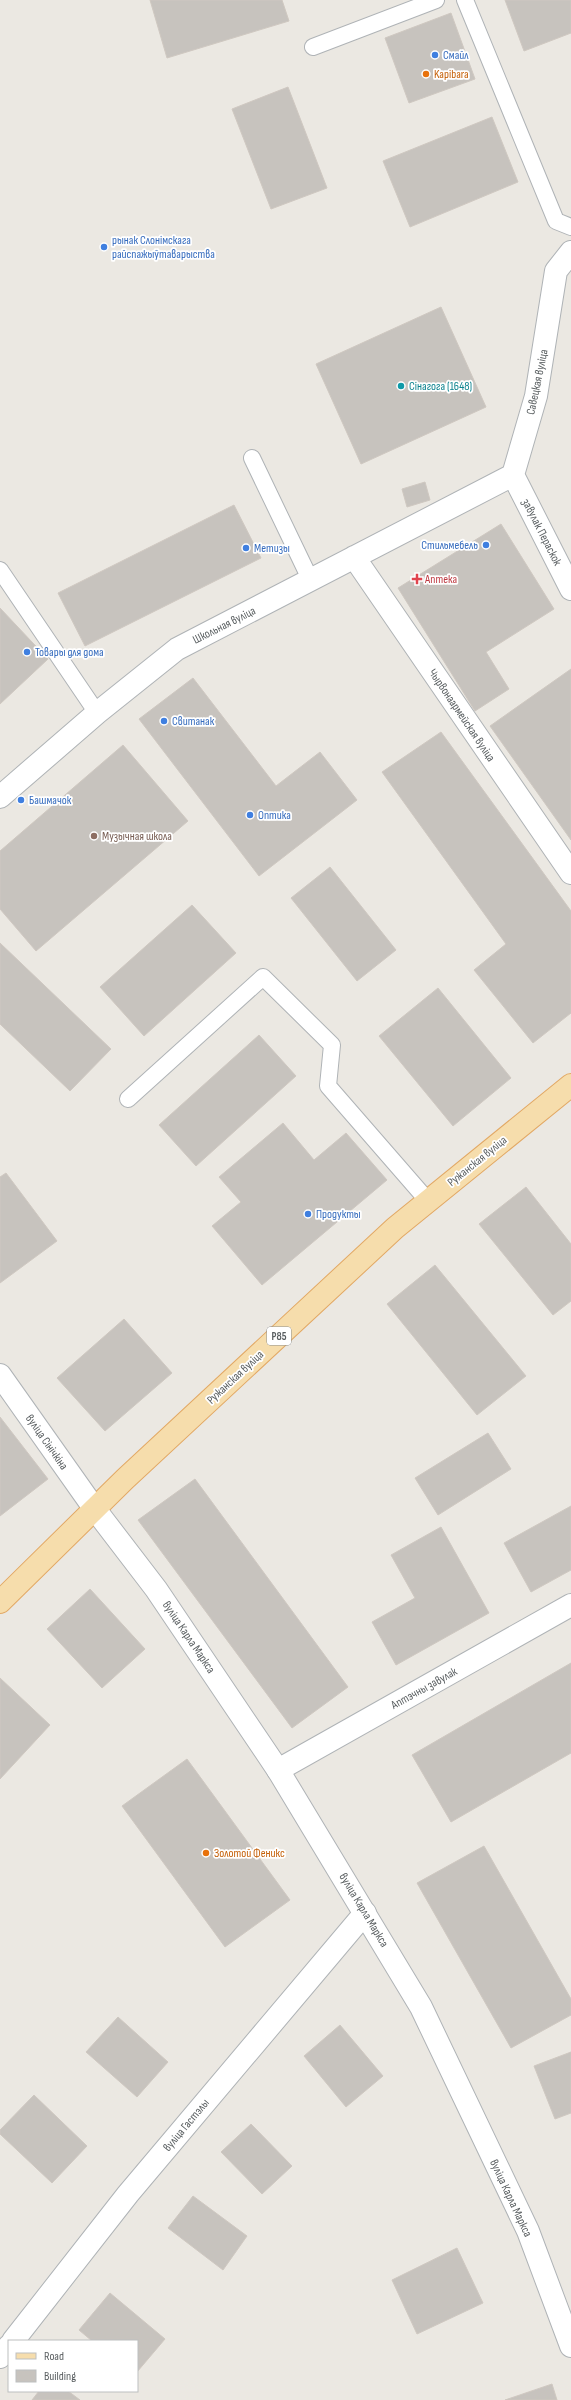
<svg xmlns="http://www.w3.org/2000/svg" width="571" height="2400" viewBox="0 0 571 2400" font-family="'Sofia Sans Condensed',sans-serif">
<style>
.building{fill:#c7c3be;stroke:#cfc8c1}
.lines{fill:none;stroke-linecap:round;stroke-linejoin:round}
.lane-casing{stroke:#afb3b6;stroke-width:18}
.street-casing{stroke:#afb3b6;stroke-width:24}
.secondary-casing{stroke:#afb3b6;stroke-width:24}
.primary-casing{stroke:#e2a864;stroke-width:24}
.lane{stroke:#fff;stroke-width:16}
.street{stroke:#fff;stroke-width:22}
.secondary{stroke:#fff;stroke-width:22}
.primary{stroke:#f6ddac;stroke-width:22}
.shop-dot{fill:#3f7fe0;stroke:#fff;stroke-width:1.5}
.food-dot{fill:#e8710a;stroke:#fff;stroke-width:1.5}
.culture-dot{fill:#0f9aa8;stroke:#fff;stroke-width:1.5}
.health-dot{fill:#e0444e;stroke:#fff;stroke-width:1.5}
.education-dot{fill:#8d6e63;stroke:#fff;stroke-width:1.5}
.labels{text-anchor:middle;stroke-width:3.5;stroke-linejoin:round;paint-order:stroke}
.shield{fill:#fff;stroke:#8c8f90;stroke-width:1}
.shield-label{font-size:11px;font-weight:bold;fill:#5a5f61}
.shop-label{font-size:12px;fill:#366cbe;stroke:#fff;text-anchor:start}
.food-label{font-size:12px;fill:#c56008;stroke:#fff;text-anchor:start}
.street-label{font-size:12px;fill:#5a5f61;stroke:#fff}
.culture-label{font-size:12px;fill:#0d838f;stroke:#fff;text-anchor:start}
.health-label{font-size:12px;fill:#be3a42;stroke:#fff;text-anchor:start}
.education-label{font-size:12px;fill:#785e54;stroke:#fff;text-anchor:start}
</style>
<rect width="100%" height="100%" fill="#ebe8e2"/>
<!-- building -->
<path class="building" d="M 150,0 L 282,0 L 289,21 L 167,58 Z
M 505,0 L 571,0 L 571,33 L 524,51 Z
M 451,13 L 475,79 L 409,103 L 385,38 Z
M 288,87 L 327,188 L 271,209 L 232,109 Z
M 492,117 L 518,182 L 410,227 L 383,161 Z
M 441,307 L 486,407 L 361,464 L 316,364 Z
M 425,482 L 430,500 L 407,507 L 402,489 Z
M 234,505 L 261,558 L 85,646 L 58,593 Z
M 501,524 L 554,609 L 486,652 L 509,689 L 475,711 L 398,588 Z
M 0,608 L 48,659 L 0,704 Z
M 571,669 L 571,840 L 490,726 Z
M 193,678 L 276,786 L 320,752 L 357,800 L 259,876 L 139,719 Z
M 441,732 L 571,911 L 571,1013 L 533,1043 L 474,970 L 506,944 L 382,772 Z
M 123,745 L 188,821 L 36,951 L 0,909 L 0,851 Z
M 330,867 L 396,950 L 357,981 L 291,898 Z
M 192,905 L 236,953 L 144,1036 L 100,987 Z
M 0,943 L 111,1049 L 70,1091 L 0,1024 Z
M 438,988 L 511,1078 L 453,1126 L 379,1036 Z
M 259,1035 L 296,1076 L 196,1166 L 159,1125 Z
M 283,1123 L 314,1160 L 346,1133 L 387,1180 L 262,1285 L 212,1226 L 241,1202 L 219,1177 Z
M 6,1173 L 57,1241 L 0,1283 L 0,1177 Z
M 526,1187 L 571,1244 L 571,1301 L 553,1315 L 479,1224 Z
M 435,1265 L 526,1376 L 477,1415 L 387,1304 Z
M 124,1319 L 172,1373 L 105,1431 L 57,1378 Z
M 0,1417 L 48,1479 L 0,1516 Z
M 488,1433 L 511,1469 L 438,1515 L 415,1478 Z
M 195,1479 L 348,1687 L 292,1728 L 138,1520 Z
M 571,1506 L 571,1570 L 531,1592 L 504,1543 Z
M 441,1527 L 489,1613 L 396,1665 L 372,1622 L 415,1598 L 391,1555 Z
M 90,1589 L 145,1649 L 102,1688 L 47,1629 Z
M 571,1663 L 571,1753 L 451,1822 L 412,1755 Z
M 0,1678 L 50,1725 L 0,1779 Z
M 187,1759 L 290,1900 L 225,1947 L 122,1806 Z
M 484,1846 L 571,1999 L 571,2015 L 511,2048 L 417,1883 Z
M 118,2017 L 168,2062 L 137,2097 L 86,2052 Z
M 340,2025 L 383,2076 L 346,2107 L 304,2056 Z
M 571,2052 L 571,2113 L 555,2119 L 534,2066 Z
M 34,2095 L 87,2146 L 52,2183 L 0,2134 L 0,2130 Z
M 251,2124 L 292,2166 L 262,2194 L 221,2152 Z
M 193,2196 L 247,2236 L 223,2270 L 168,2228 Z
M 457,2248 L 483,2303 L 417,2334 L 392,2280 Z
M 110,2293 L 165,2339 L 137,2372 L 137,2341 L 92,2341 L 79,2330 Z
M 552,2384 L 557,2400 L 505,2400 Z
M 39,2391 L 68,2391 L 80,2400 L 32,2400 Z"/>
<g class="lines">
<!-- lane casing -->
<g class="lane-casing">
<path id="lane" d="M 465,0 L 556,221 L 571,227
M 313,47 L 436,0
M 252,458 L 311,581
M 0,570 L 97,713
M 128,1099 L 263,977 L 332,1045 L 328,1086 L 428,1201"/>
</g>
<!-- street casing -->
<g class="street-casing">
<path id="street" d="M 513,475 L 571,589
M 354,557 L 571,873
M 0,797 L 97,713 L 177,649 L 513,475 L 536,396 L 556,271 L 571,252
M 278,1770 L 571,1605
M 13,2341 L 128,2194 L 365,1913
M 0,2357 L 9,2346"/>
</g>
<!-- secondary casing -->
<g class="secondary-casing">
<path id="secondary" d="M 0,1375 L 94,1508 L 156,1589 L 278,1770 L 421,2007 L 528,2231 L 571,2346"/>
</g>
<!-- primary casing -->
<g class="primary-casing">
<path id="primary" d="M 0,1602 L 125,1479 L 395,1228 L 571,1085"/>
</g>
<!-- lane -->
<use href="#lane" class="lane"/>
<!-- street -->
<use href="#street" class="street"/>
<!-- secondary -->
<use href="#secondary" class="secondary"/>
<!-- primary -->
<use href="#primary" class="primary"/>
</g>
<!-- markers -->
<g class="shop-dot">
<circle cx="435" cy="55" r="4"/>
<circle cx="104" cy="247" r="4"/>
<circle cx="486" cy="545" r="4"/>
<circle cx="246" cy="548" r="4"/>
<circle cx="27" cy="652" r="4"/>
<circle cx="164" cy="721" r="4"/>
<circle cx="21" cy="800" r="4"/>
<circle cx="250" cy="815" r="4"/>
<circle cx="308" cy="1214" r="4"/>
</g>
<g class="food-dot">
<circle cx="426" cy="74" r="4"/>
<circle cx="206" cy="1853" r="4"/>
</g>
<circle class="culture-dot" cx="401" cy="386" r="4"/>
<path class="health-dot" d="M415 573h4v4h4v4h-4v4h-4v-4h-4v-4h4z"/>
<circle class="education-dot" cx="94" cy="836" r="4"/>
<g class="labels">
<!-- shield labels -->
<rect class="shield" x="267" y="1327" width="24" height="18" rx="3"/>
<g class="shield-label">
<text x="279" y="1340">Р85</text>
</g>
<!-- shop labels -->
<g class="shop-label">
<text x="443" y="59">Смайл</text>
<text x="112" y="244">рынак Слонімскага<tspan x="112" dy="14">райспажыўтаварыства</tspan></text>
<text x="478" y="549" text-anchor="end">Стильмебель</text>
<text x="254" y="552">Метизы</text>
<text x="35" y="656">Товары для дома</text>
<text x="172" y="725">Свитанак</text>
<text x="29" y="804">Башмачок</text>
<text x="258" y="819">Оптика</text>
<text x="316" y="1218">Продукты</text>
</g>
<!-- food labels -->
<g class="food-label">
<text x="434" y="78">Kapibara</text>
<text x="214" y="1857">Золотой Феникс</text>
</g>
<!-- street labels -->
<g class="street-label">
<text transform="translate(537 382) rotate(-78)" y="4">Савецкая вуліца</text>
<text transform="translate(542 532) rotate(63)" y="4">завулак Пераскок</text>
<text transform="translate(224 625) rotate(-27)" y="4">Школьная вуліца</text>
<text transform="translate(462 715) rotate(56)" y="4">Чырвонаармейская вуліца</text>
<text transform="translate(477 1161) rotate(-39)" y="4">Ружанская вуліца</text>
<text transform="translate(235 1377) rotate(-43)" y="4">Ружанская вуліца</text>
<text transform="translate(47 1442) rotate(55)" y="4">вуліца Сінічкіна</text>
<text transform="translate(189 1637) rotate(56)" y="4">вуліца Карла Маркса</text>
<text transform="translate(424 1688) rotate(-29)" y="4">Аптэчны завулак</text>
<text transform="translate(364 1910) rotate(59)" y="4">вуліца Карла Маркса</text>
<text transform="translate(186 2125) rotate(-50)" y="4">вуліца Гастэлы</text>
<text transform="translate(511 2198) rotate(65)" y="4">вуліца Карла Маркса</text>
</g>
<!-- culture labels -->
<g class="culture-label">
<text x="409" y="390">Сінагога (1648)</text>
</g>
<!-- health labels -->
<g class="health-label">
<text x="425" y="583">Аптека</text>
</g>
<!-- education labels -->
<g class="education-label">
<text x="102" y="840">Музычная школа</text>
</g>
</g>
<!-- legend -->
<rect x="8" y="2340" width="130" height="52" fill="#ffffff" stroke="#bdbfc0"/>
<rect x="16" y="2353" width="20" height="6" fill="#f6ddac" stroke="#bdbfc0"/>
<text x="44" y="2360" font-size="12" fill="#5a5f61">Road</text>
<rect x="16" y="2370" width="20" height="12" fill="#c7c3be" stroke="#bdbfc0"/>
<text x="44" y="2380" font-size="12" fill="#5a5f61">Building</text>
</svg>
